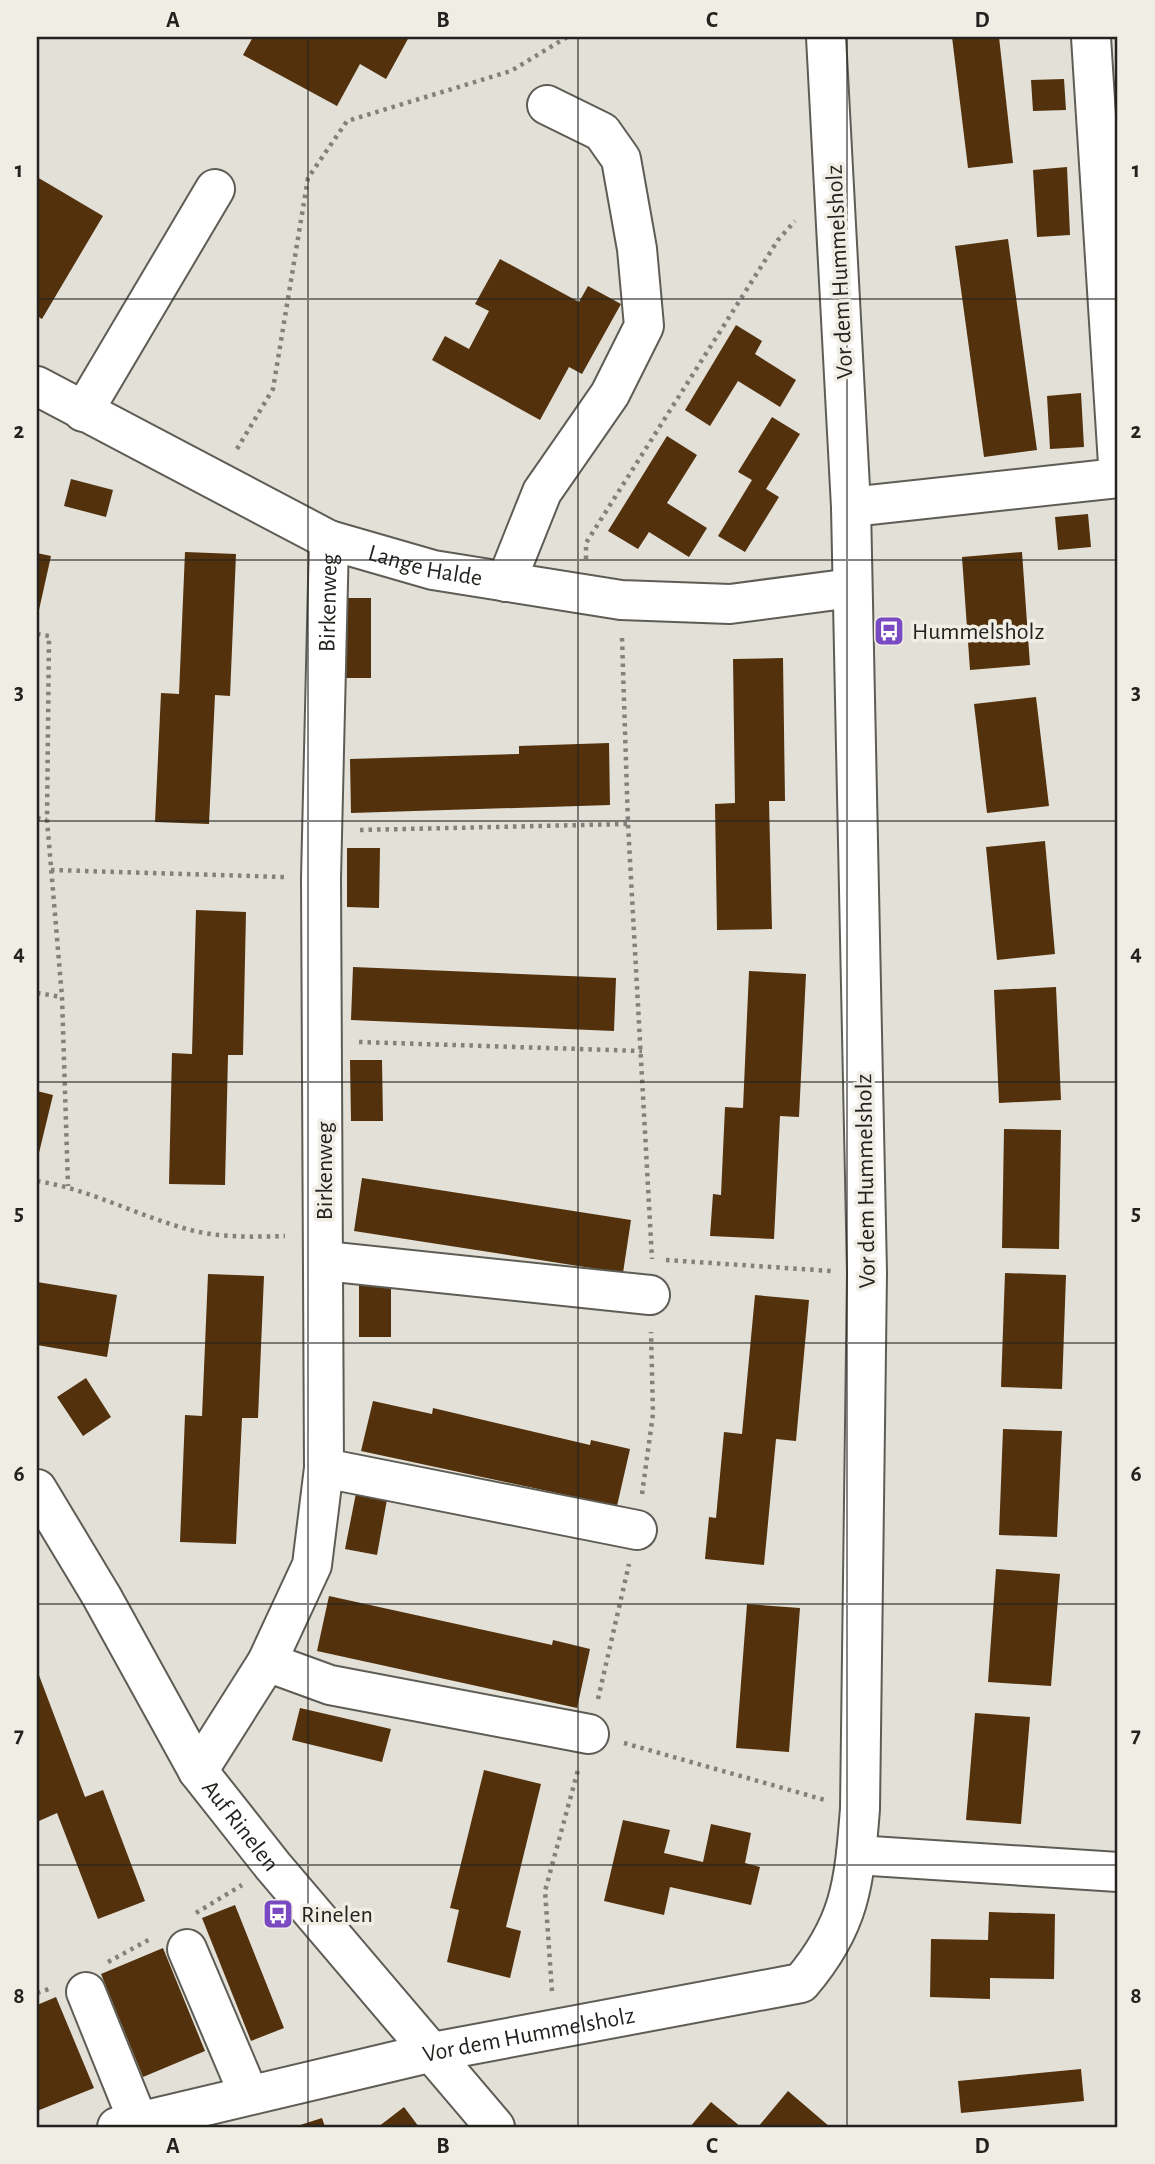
<svg xmlns="http://www.w3.org/2000/svg" width="1155" height="2164" viewBox="0 0 1155 2164" font-family="'Alegreya Sans',sans-serif">
<style>
.building{fill:#53310d}
.lines{fill:none;stroke-linecap:round;stroke-linejoin:round}
.minor-casing{stroke:#5e5d55;stroke-width:42}
.path{stroke:#82817b;stroke-width:4.5;stroke-dasharray:3.5 5;stroke-linecap:butt}
.minor{stroke:#fff;stroke-width:38}
.grid{fill:none;stroke:#23221f;stroke-width:2;stroke-opacity:0.55}
.labels{text-anchor:middle;stroke-width:7;stroke-linejoin:round;paint-order:stroke}
.street-label{font-size:24px;fill:#23221f;stroke:#efede4}
.poi-label{font-size:24px;fill:#23221f;stroke:#efede4;text-anchor:start}
.neatline{fill:none;stroke:#23221f;stroke-width:2.5}
.grid-label{font-size:23px;text-anchor:middle;font-weight:bold;fill:#23221f}
</style>
<rect width="100%" height="100%" fill="#e2e0d7"/>
<!-- building -->
<path class="building" d="M 253,37 L 409,37 L 386,79 L 360,64 L 337,106 L 243,55 Z
M 952,37 L 999,37 L 1013,163 L 968,168 Z
M 1064,79 L 1066,110 L 1033,111 L 1031,80 Z
M 1067,167 L 1070,235 L 1037,237 L 1033,170 Z
M 37,177 L 103,216 L 42,319 L 37,316 Z
M 1008,239 L 1037,450 L 984,457 L 955,246 Z
M 500,259 L 579,302 L 588,286 L 621,304 L 582,374 L 569,367 L 540,420 L 432,360 L 445,336 L 469,349 L 489,311 L 475,304 Z
M 736,325 L 762,341 L 755,354 L 796,380 L 780,407 L 738,381 L 710,426 L 685,410 Z
M 1081,393 L 1084,447 L 1050,449 L 1047,396 Z
M 772,417 L 800,434 L 766,489 L 779,497 L 745,552 L 718,536 L 752,480 L 738,472 Z
M 667,436 L 697,455 L 667,503 L 707,528 L 689,557 L 649,532 L 638,549 L 608,531 Z
M 71,479 L 113,490 L 106,517 L 64,506 Z
M 1088,514 L 1091,547 L 1058,550 L 1055,517 Z
M 185,552 L 236,554 L 230,696 L 215,695 L 209,824 L 155,822 L 161,693 L 179,694 Z
M 1022,552 L 1030,665 L 970,670 L 962,557 Z
M 37,553 L 51,556 L 39,610 L 37,610 Z
M 342,598 L 371,598 L 371,678 L 342,678 Z
M 783,658 L 785,801 L 769,801 L 772,929 L 717,930 L 715,804 L 735,803 L 733,659 Z
M 1036,697 L 1049,806 L 987,813 L 974,704 Z
M 609,743 L 610,805 L 351,813 L 350,759 L 519,754 L 519,746 Z
M 1045,841 L 1055,954 L 997,960 L 986,847 Z
M 347,848 L 380,848 L 379,908 L 347,907 Z
M 196,910 L 246,912 L 243,1055 L 228,1055 L 225,1185 L 169,1184 L 172,1053 L 192,1054 Z
M 353,967 L 616,978 L 614,1031 L 351,1020 Z
M 749,971 L 806,974 L 799,1117 L 780,1116 L 774,1239 L 710,1236 L 713,1194 L 721,1195 L 725,1107 L 743,1108 Z
M 1056,987 L 1061,1100 L 999,1103 L 994,990 Z
M 350,1060 L 382,1060 L 383,1121 L 351,1121 Z
M 37,1091 L 53,1095 L 38,1157 L 37,1157 Z
M 1004,1129 L 1061,1130 L 1059,1249 L 1002,1248 Z
M 362,1178 L 631,1220 L 623,1273 L 354,1231 Z
M 1005,1273 L 1066,1275 L 1062,1389 L 1001,1387 Z
M 208,1274 L 264,1276 L 258,1418 L 242,1418 L 236,1544 L 180,1542 L 185,1415 L 202,1416 Z
M 359,1275 L 391,1275 L 391,1337 L 359,1337 Z
M 37,1282 L 117,1295 L 107,1357 L 37,1345 Z
M 755,1295 L 809,1300 L 796,1441 L 776,1439 L 764,1565 L 705,1559 L 709,1517 L 716,1518 L 724,1432 L 742,1434 Z
M 86,1378 L 111,1417 L 83,1436 L 57,1397 Z
M 373,1401 L 432,1414 L 433,1408 L 590,1445 L 591,1440 L 630,1449 L 617,1506 L 361,1451 Z
M 1003,1429 L 1062,1431 L 1057,1537 L 999,1535 Z
M 357,1488 L 388,1494 L 377,1555 L 345,1549 Z
M 996,1569 L 1060,1574 L 1051,1686 L 988,1682 Z
M 329,1596 L 552,1645 L 553,1640 L 590,1649 L 577,1708 L 317,1651 Z
M 747,1604 L 800,1608 L 789,1752 L 736,1748 Z
M 37,1670 L 85,1797 L 103,1790 L 145,1901 L 98,1919 L 57,1813 L 39,1821 L 37,1815 Z
M 300,1708 L 391,1729 L 382,1762 L 292,1740 Z
M 975,1713 L 1030,1717 L 1021,1824 L 966,1820 Z
M 484,1770 L 541,1784 L 506,1927 L 521,1931 L 510,1978 L 447,1962 L 459,1910 L 450,1908 Z
M 623,1820 L 670,1830 L 664,1853 L 703,1862 L 711,1824 L 751,1833 L 745,1863 L 760,1867 L 751,1905 L 670,1887 L 664,1915 L 604,1901 Z
M 235,1905 L 284,2028 L 251,2041 L 202,1918 Z
M 989,1912 L 1055,1914 L 1054,1979 L 990,1978 L 990,1999 L 930,1997 L 931,1939 L 988,1940 Z
M 163,1948 L 205,2051 L 143,2077 L 101,1974 Z
M 56,1997 L 94,2088 L 37,2111 L 37,2005 Z
M 1081,2069 L 1084,2101 L 961,2113 L 958,2081 Z
M 788,2091 L 830,2127 L 758,2127 Z
M 711,2102 L 741,2127 L 690,2127 Z
M 404,2107 L 419,2127 L 378,2127 Z
M 322,2118 L 325,2127 L 294,2127 Z"/>
<g class="lines">
<!-- minor casing -->
<g class="minor-casing">
<g id="minor">
<path d="M 1091,37 L 1118,464"/>
<path id="s1" d="M 37,386 L 329,540 L 433,570 L 621,600 L 730,604 L 852,588"/>
<path d="M 83,412 L 215,189"/>
<path d="M 851,507 L 1118,478"/>
<path d="M 506,582 L 542,492 L 610,394 L 644,326 L 637,249 L 621,159 L 602,132 L 547,105"/>
<path d="M 325,1261 L 650,1295"/>
<path d="M 324,1468 L 637,1530"/>
<path id="s2" d="M 37,1489 L 102,1597 L 198,1771 L 273,1866 L 495,2127"/>
<path d="M 267,1662 L 330,1685 L 589,1734"/>
<path id="s3" d="M 198,1771 L 267,1662 L 312,1565 L 324,1468 L 321,878 L 329,540"/>
<path d="M 856,1855 L 1118,1872"/>
<path d="M 187,1949 L 249,2095"/>
<path d="M 86,1992 L 138,2121"/>
<path id="s4" d="M 117,2127 L 433,2052 L 801,1983 C 851,1924 854,1884 860,1809 L 867,1273 L 851,507 L 826,37"/>
</g>
</g>
<!-- path -->
<path class="path" d="M 237,449 L 273,389 L 308,178 L 347,121 L 511,71 L 567,37
M 586,559 L 586,543 L 778,240 L 795,221
M 37,634 L 49,636 L 47,820 L 62,997 L 68,1186
M 622,638 L 628,824 L 652,1259
M 37,818 L 47,820
M 360,830 L 628,824
M 51,870 L 284,877
M 37,993 L 62,997
M 359,1042 L 642,1051
M 37,1181 C 89,1189 136,1215 187,1229 C 218,1238 253,1237 285,1236
M 666,1260 L 831,1271
M 642,1494 L 653,1414 L 651,1332
M 598,1699 L 629,1564
M 624,1743 L 825,1800
M 196,1913 L 242,1885
M 108,1962 L 152,1938
M 552,1991 L 545,1891 L 578,1770
M 37,1993 L 49,1989"/>
<!-- minor -->
<use href="#minor" class="minor"/>
</g>
<!-- grid -->
<path class="grid" d="M 308,37 L 308,2127M 578,37 L 578,2127M 847,37 L 847,2127M 37,299 L 1118,299M 37,560 L 1118,560M 37,821 L 1118,821M 37,1082 L 1118,1082M 37,1343 L 1118,1343M 37,1604 L 1118,1604M 37,1865 L 1118,1865"/>
<!-- icons -->
<defs>
<g id="bus-square" transform="scale(1.575)"><rect x="-9" y="-9" width="18" height="18" rx="4" fill="#794ac2" stroke="#efede4"/><path d="M-5-6H5V4H4V6H2V4H-2V6H-4V4H-5ZM-3.5-4V0h7V-4ZM-3.5 1.2v1.5H-2V1.2ZM2 1.2v1.5H3.5V1.2Z" fill="#fff"/></g>
</defs>
<g fill-rule="evenodd">
<use href="#bus-square" x="889" y="631"/>
<use href="#bus-square" x="278" y="1914"/>
</g>
<g class="labels">
<!-- street labels -->
<g class="street-label">
<text transform="translate(839 272) rotate(-93)" y="8">Vor dem Hummelsholz</text>
<text dy="8" stroke="none"><textPath href="#s1" startOffset="430">Lange Halde</textPath></text>
<text dy="8" stroke="none"><textPath href="#s3" startOffset="1199">Birkenweg</textPath></text>
<text transform="translate(324 1171) rotate(-90)" y="8">Birkenweg</text>
<text transform="translate(865 1181) rotate(-91)" y="8">Vor dem Hummelsholz</text>
<text dy="8" stroke="none"><textPath href="#s2" startOffset="394">Auf Rinelen</textPath></text>
<text dy="8" stroke="none"><textPath href="#s4" startOffset="422">Vor dem Hummelsholz</textPath></text>
</g>
<!-- poi labels -->
<g class="poi-label">
<text x="912" y="639">Hummelsholz</text>
<text x="301" y="1922">Rinelen</text>
</g>
</g>
<!-- border -->
<rect width="1155" height="2164" fill="none" stroke="#efede4" stroke-width="77"/>
<rect x="38" y="38" width="1078" height="2088" class="neatline"/>
<g class="grid-label">
<text x="173" y="27">A</text>
<text x="443" y="27">B</text>
<text x="712" y="27">C</text>
<text x="982" y="27">D</text>
<text x="19" y="177">1</text>
<text x="1136" y="177">1</text>
<text x="19" y="438">2</text>
<text x="1136" y="438">2</text>
<text x="19" y="699">3</text>
<text x="1136" y="699">3</text>
<text x="19" y="960">4</text>
<text x="1136" y="960">4</text>
<text x="19" y="1220">5</text>
<text x="1136" y="1220">5</text>
<text x="19" y="1481">6</text>
<text x="1136" y="1481">6</text>
<text x="19" y="1742">7</text>
<text x="1136" y="1742">7</text>
<text x="19" y="2003">8</text>
<text x="1136" y="2003">8</text>
<text x="173" y="2153">A</text>
<text x="443" y="2153">B</text>
<text x="712" y="2153">C</text>
<text x="982" y="2153">D</text>
</g>
</svg>
